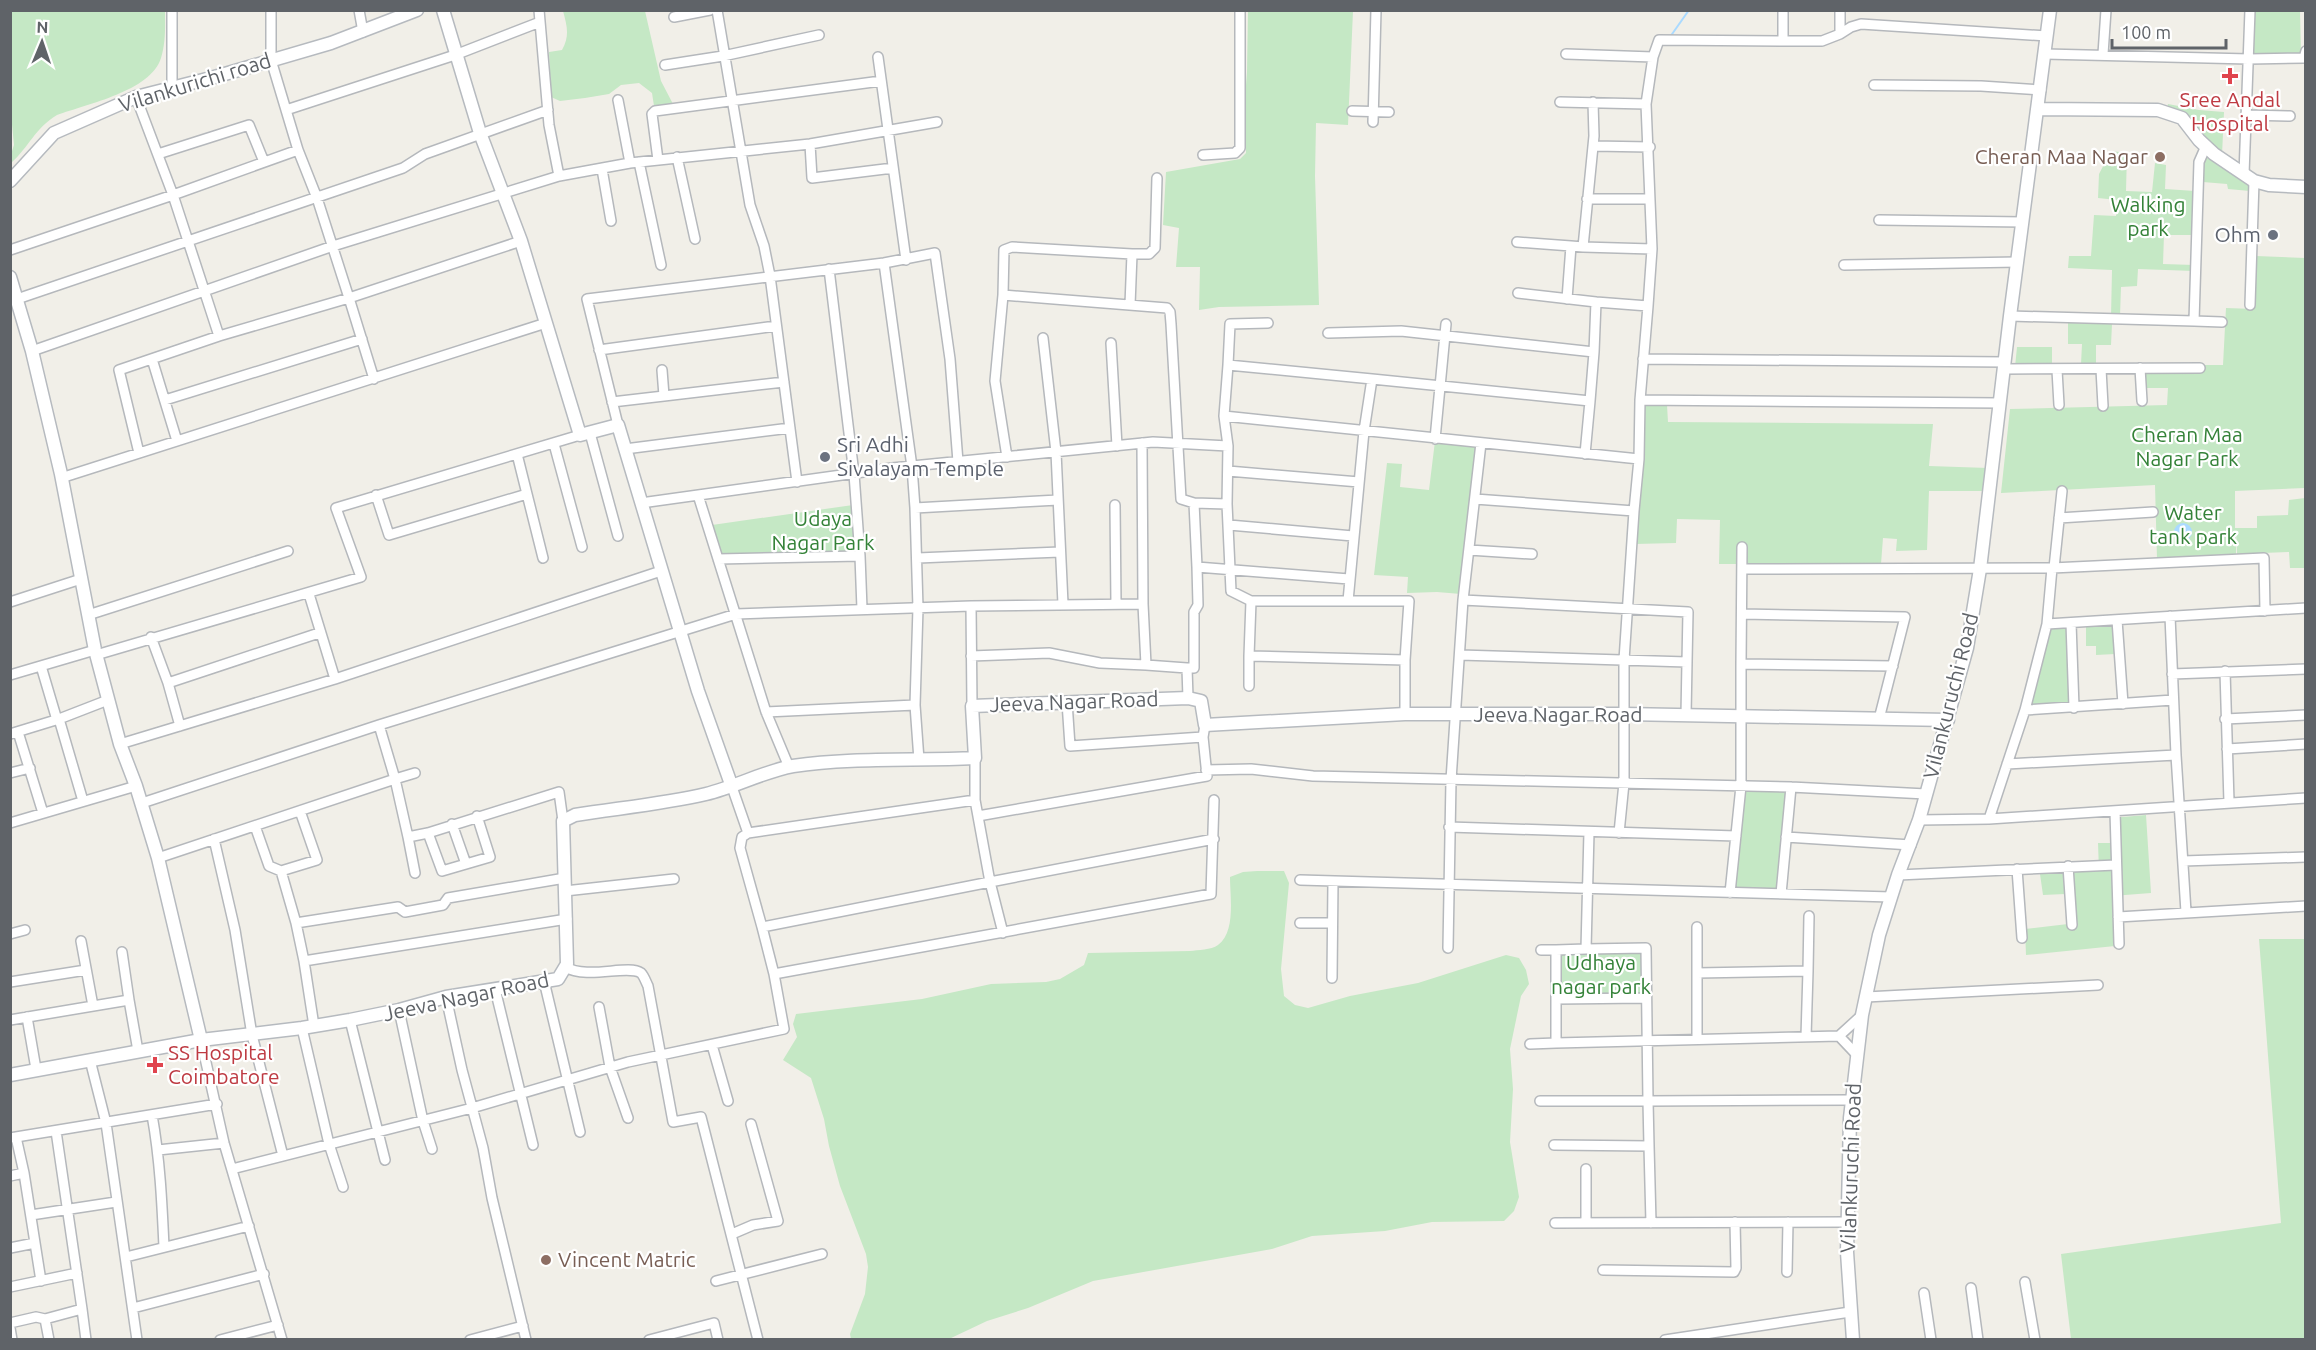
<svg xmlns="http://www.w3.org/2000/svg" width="2316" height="1350" viewBox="0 0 2316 1350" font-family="Ubuntu,sans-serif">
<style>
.green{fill:#c5e8c5}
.water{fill:#aadaff}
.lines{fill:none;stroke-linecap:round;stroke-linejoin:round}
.stream{stroke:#aadaff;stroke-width:2}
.street-casing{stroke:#b5b8bc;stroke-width:12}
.secondary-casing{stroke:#b6babf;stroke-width:15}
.street{stroke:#fff;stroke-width:9}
.secondary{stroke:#fff;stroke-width:12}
.health-dot{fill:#e0444e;stroke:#fff;stroke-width:2}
.education-dot{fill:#8d6e63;stroke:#fff;stroke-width:2}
.worship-dot{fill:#6b7280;stroke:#fff;stroke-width:2}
.labels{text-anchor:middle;stroke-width:4.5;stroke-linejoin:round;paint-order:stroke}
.street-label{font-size:21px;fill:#5f6368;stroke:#fff}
.health-label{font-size:21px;fill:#be3a42;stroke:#fff}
.education-label{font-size:21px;fill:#785e54;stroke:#fff;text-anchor:end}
.park-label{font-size:21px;fill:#348238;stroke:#fff}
.worship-label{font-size:21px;fill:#5b616d;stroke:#fff;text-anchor:end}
</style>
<rect width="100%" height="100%" fill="#f1efe8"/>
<!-- green -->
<path class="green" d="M 10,11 L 165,11 C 165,26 166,42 161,58 C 151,91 87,104 57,115 C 35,128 29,147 11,163 L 11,154 L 14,145 L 10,104 Z
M 563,11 L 645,11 L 661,81 L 673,104 L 654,106 L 652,93 L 639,83 L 621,85 L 609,94 L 585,98 L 560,101 L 551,97 L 549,52 L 562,50 C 570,36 567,26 563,11 Z
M 1248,11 L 1353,11 L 1348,125 L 1316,123 L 1315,176 L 1319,305 L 1219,307 L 1199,310 L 1200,267 L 1176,267 L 1179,228 L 1163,225 L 1166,172 L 1240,159 L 1246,153 L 1245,98 L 1247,72 Z
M 2254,11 L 2300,11 L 2301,56 L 2253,56 Z
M 2168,104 L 2199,110 L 2224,112 L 2222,155 L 2167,110 Z
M 2111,151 L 2127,153 L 2126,191 L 2152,192 L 2155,163 L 2166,165 L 2165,189 L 2195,191 L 2193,235 L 2164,235 L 2163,264 L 2194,265 L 2194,271 L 2138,269 L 2137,286 L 2121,287 L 2120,316 L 2111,317 L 2112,270 L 2068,268 L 2069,256 L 2091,256 L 2094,215 L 2116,216 L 2117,200 L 2098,198 L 2099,174 Z
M 2209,156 L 2249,183 L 2250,191 L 2228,189 L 2227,184 L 2203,182 L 2204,162 Z
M 2256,256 L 2305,258 L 2305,488 L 2235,491 L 2235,528 L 2257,528 L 2257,516 L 2288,515 L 2289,500 L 2305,498 L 2305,568 L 2290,568 L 2289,552 L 2237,554 L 2236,529 L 2236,554 L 2157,559 L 2155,485 L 2001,493 L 2010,409 L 2167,405 L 2168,388 L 2143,388 L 2143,372 L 2203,365 L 2223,365 L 2226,308 L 2254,309 Z
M 2068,323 L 2112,324 L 2111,345 L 2096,345 L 2096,365 L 2081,364 L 2082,344 L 2068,344 Z
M 2017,347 L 2052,347 L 2052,368 L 2015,367 Z
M 1645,404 L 1667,405 L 1668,422 L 1933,424 L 1929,466 L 1988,468 L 1986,491 L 1929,491 L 1927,550 L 1896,551 L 1897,539 L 1883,538 L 1881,564 L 1719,564 L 1720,520 L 1677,519 L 1676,543 L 1635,544 Z
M 1435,441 L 1476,445 L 1461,594 L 1437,592 L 1407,593 L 1408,577 L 1374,575 L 1387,463 L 1402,464 L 1400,487 L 1429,490 Z
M 853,505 L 857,553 L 721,557 L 712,525 Z
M 2113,623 L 2115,654 L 2096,655 L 2096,646 L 2086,646 L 2086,625 Z
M 2070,626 L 2073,705 L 2031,707 L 2050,627 Z
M 1744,789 L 1788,790 L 1778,890 L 1734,889 Z
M 2146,815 L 2151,893 L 2112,896 L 2115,946 L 2026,955 L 2025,929 L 2068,924 L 2065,894 L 2043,895 L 2040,874 L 2099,871 L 2098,843 L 2113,843 L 2111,818 Z
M 1257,871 L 1284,871 L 1289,883 L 1281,969 L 1284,996 L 1295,1005 L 1308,1008 L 1350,996 L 1418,983 L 1506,955 L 1519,958 L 1526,970 L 1529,984 L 1521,996 L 1510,1049 L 1513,1089 L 1510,1142 L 1519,1197 L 1514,1211 L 1504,1221 L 1432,1222 L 1385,1231 L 1312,1236 L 1272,1249 L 1093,1281 L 1028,1308 L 987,1321 L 949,1339 L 851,1339 L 850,1334 L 865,1294 L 868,1267 L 866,1254 L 840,1186 L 829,1146 L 824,1119 L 811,1078 L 783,1060 L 797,1037 L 793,1024 L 796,1014 L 922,999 L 991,984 L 1046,982 L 1060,979 L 1084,965 L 1088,953 L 1190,951 C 1198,950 1211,950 1218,945 C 1236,932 1230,896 1230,877 L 1243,872 Z
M 2259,939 L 2305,939 L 2305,1339 L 2071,1339 L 2061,1254 L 2281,1223 Z
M 1559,953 L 1644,953 L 1643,996 L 1558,997 Z"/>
<!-- water -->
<path class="water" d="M2174 532a9 9 0 1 1 18 0a9 9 0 1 1-18 0Z"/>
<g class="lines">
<!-- stream -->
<path class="stream" d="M 1670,37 L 1689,10"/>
<!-- street casing -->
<g class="street-casing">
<path id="street" d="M 271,10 L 271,60 L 298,150 L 317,198 L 349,298 L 521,241
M 359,10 L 363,32
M 539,10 L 549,125 L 559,176
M 717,10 L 750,205 L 764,246 L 770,276 L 797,482
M 1840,10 L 1840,34 L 1851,27 L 1861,24 L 2047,36
M 674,17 L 710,10
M 1783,41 L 1822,41 L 1840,34
M 1566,54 L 1653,57
M 2045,54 L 2249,59 L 2304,58 L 2306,51
M 2103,54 L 2106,10
M 878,57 L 906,260
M 665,65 L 723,56 L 819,35
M 1874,85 L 1981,86 L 2041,90
M 172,89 L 172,10
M 136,97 L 173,195 L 219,336
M 618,100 L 630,163
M 1560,102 L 1646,104 L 1652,249 L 1648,306
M 1593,102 L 1594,136 L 1583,247 L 1652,249
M 1646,104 L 1653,57 L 1659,40 L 1783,41 L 1783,10
M 286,110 L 455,55 L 540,22
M 1352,111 L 1389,112
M 2247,115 L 2290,116
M 1373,122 L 1376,10
M 810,144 L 812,178 L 893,168
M 1593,146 L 1650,147
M 158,154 L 249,125 L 264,162
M 1203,155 L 1235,153 L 1240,148 L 1240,10
M 677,157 L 695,239
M 658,160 L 652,114 L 655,111 L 881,81
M 639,162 L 661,265
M 602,169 L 611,221
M 2244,174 L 2250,10
M 1587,199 L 1650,199
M 1879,220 L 2023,222
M 1517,242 L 1571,246
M 10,250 L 173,195 L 298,150
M 1132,254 L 1149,254 L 1155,248 L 1157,178
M 884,263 L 912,467 L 915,508 L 918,608 L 915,705 L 919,760
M 1844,265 L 2018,262
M 829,269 L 854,474 L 860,556
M 1518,293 L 1596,302 L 1594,352
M 1003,295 L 1004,250 L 1012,247 L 1132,254 L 1130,305
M 17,299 L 403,168 L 425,154 L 548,110
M 1567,299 L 1571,246 L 1583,247
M 1596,302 L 1648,306 L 1640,400
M 2250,305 L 2254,181
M 2010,316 L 2194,321 L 2199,162 L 2206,146
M 2194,321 L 2222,322
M 1328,333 L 1401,331 L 1594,352 L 1590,401
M 1043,338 L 1056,452 L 1063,604
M 1111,343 L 1117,446
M 599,350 L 776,326
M 32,351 L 333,246 L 559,176 L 630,163 L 810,144 L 937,122
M 152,359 L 177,441
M 1643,359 L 2005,362
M 1228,365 L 1230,324 L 1268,323
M 2140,368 L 2142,401
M 2004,369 L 2200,368
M 2101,369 L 2103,406
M 2057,370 L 2059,405
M 1372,379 L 1590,401 L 1585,454
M 664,396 L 784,382
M 165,400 L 362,339
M 612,402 L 664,396 L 662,370
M 1224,416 L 1228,365 L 1372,379 L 1364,431 L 1348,601
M 618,425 L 587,299 L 884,263 L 935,253 L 950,359 L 958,462
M 590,433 L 618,536
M 1435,439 L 1446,324
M 1142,443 L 1143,604
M 554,444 L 582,547
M 1228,446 L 1224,416 L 1639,459
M 625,449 L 790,428
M 139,453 L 119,370 L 219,336 L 349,298 L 374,379
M 517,454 L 543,558
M 1007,457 L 995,381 L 1003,295 L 1167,308 L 1170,312 L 1171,324 L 1181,499 L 1194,503
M 1228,471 L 1359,482
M 61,478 L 546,323
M 376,495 L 389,535 L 527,494
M 698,495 L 766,712 L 789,767
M 1475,499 L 1634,511 L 1624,660 L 1624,783 L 1619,833
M 641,503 L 892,468 L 1153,442 L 1228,446 L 1227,504 L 1231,591 L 1251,601 L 1409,601 L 1405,660 L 1405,714
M 1115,505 L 1116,604
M 915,508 L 1058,500
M 1634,511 L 1639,459 L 1640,400 L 2000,403
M 2059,518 L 2153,512
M 1229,525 L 1353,536
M 1742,547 L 1741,664 L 1893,666
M 1469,550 L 1532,554
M 918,558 L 1060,552
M 718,559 L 860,556 L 862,609
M 1197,567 L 1194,503 L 1227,504
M 2052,568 L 2264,558 L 2265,611
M 2054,568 L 2062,491
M 1742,569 L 2052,568 L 2047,624 L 2025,710 L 1989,819
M 1251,601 L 1249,656 L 1405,660
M 10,602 L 81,579
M 971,606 L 972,706
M 1742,614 L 1905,617 L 1879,719
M 88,615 L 288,551
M 2170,616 L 2176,755 L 2186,912
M 2117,620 L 2123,704
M 2071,623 L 2074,708
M 2047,624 L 2306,608
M 151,637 L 168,683 L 180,726
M 96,655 L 361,577 L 336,508 L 580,435
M 1460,655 L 1687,662 L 1688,612 L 1463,600
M 971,656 L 1049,653 L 1100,663 L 1146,665
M 41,666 L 57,720
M 1187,668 L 1194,668 L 1194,612 L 1198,605 L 1197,567 L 1349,579
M 2225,671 L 2229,802
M 2172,674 L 2306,669
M 10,675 L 95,650
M 335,679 L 661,571
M 168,683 L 319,633
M 1249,686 L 1249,656
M 1067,702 L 1070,746 L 1203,737
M 2025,710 L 2173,700
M 766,712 L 915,705
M 1686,715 L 1687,662
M 59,719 L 83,801
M 2225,719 L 2306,715
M 18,732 L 43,813
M 10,734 L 59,719 L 108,700
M 120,744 L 335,679 L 309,594
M 2227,749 L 2306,744
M 975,758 L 975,800 L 990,882 L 1214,839
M 2007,764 L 2176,755
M 1206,770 L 1251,769 L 1313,776 L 1791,787 L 1926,794
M 10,773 L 30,768
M 415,773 L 395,779 L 408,837 L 428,833 L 559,792 L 563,821
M 732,787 L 748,833
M 975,800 L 748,833 L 742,837 L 740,848 L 762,927 L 990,882 L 1003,933
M 142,803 L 379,725 L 736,614 L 971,606 L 1143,604 L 1146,665 L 1187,668 L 1188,698
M 2115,811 L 2119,944
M 978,816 L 1207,776 L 1203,737 L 1205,725
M 1919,820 L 1989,819 L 2306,798
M 10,823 L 136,786
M 255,826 L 269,866 L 281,871 L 317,860 L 300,811
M 1449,827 L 1736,836
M 1589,832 L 1586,949 L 1646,948 L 1648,1101 L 1852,1100
M 428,833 L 442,871 L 466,864 L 452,824
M 408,837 L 415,873
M 1786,837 L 1911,845
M 214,839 L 235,930 L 252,1035 L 283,1156
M 158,858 L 395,779 L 379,725
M 2183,861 L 2306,857
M 466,864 L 490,857 L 477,816
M 2068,866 L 2072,925
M 2017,869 L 2022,938
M 281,871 L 296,923 L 304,961 L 567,919
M 1898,875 L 2116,865
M 1300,880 L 1891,897
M 565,891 L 674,879
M 1730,893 L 1741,786 L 1741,664
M 1781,894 L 1791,787
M 2118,917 L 2306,906
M 296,923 L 398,907 L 405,912 L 443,905 L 448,898 L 565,878
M 1300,923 L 1332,923
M 10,934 L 25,930
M 81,941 L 93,1006
M 1448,948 L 1451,780 L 1463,600 L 1481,443
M 1586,949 L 1556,950 L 1556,1043 L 1839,1036 L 1862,1015
M 1541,950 L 1556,950
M 122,952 L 129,1000
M 304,961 L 314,1026
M 565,967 C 588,980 628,964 641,973 C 644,976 646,982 648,986 L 673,1122 L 701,1117 L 758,1340
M 1808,971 L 1809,916
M 1697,973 L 1808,971 L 1806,1037
M 774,974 L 1211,894 L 1214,800
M 1332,978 L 1333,881
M 544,981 L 580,1132
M 10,982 L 86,970
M 495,989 L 533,1145
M 446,997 L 462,1070 L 483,1148 L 492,1198 L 526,1340
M 1866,997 L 2098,985
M 1556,999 L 1645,998
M 599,1007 L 610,1067 L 628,1118
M 399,1010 L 423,1121 L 432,1149
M 27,1017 L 36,1069
M 10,1020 L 129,1000 L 138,1051
M 350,1020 L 385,1160
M 302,1028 L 329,1144 L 343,1187
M 1839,1036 L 1857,1055
M 1697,1039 L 1697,927
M 201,1040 L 224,1143 L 282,1340
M 1530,1044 L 1556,1043
M 712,1045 L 728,1101
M 90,1060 L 106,1123 L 137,1340
M 1540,1101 L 1648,1101 L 1649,1146 L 1554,1145
M 152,1115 C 160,1159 162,1203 164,1247
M 16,1137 L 24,1173 L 41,1281
M 10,1138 L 217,1104
M 1649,1146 L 1651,1223
M 158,1150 L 224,1143
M 232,1169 L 472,1108 L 628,1062 L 784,1029 L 774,974 L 762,927
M 10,1176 L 24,1173
M 31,1215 L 116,1202
M 1555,1223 L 1847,1222
M 1586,1223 L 1586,1169
M 732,1234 L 753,1225 L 778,1221 L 751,1124
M 10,1248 L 35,1243
M 126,1257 L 249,1226
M 1603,1270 L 1734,1272 L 1736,1268 L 1735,1222
M 1787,1272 L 1788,1222
M 716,1281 L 822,1254
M 2025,1282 L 2035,1340
M 10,1287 L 77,1273
M 1971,1288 L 1978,1340
M 1924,1293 L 1931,1340
M 133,1308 L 264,1274
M 82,1309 L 86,1340
M 10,1323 L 36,1317 L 45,1319
M 10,1328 L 12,1340
M 49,1340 L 45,1319 L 82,1309 L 56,1131
M 220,1340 L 278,1325
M 470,1340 L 523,1326
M 649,1340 L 714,1323 L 718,1340
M 1665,1340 L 1850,1312"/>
</g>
<!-- secondary casing -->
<g class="secondary-casing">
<path id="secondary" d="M 443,10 L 480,133 L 521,241 L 580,435 L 618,425 L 698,691 L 732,787
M 2039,109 L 2158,110 L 2182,118 L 2199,140 L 2214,154 L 2254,181 L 2269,185 L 2306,187
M 10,181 L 54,133 L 136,97 L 211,78 L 331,43 L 417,10
M 10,277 L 32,351 L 61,474 L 95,650 L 120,744 L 136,786 L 158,858 L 201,1040
M 10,1075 L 201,1040 L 302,1028 L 350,1020 L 399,1010 L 446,997 L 558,979 L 567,964 L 563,821 L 575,815 C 619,808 663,804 706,794 C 735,787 765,771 793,766 C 853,757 914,761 975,758 L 972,706 L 1188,698 L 1201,701 L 1205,725 L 1405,714 L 1625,714 L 1948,720
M 1853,1340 L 1847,1252 L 1850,1118 L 1862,1015 L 1879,935 L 1898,875 L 1919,820 L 1967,648 L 1980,569 L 2010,316 L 2050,10"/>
</g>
<!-- street -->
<use href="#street" class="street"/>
<!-- secondary -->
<use href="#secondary" class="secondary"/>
</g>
<!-- markers -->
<g class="health-dot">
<path d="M2227 67h6v6h6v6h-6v6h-6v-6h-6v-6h6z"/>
<path d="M152 1056h6v6h6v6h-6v6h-6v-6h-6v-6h6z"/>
</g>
<g class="education-dot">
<circle cx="2160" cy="157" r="6"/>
<circle cx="546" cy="1260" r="6"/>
</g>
<g class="worship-dot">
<circle cx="2273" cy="235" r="6"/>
<circle cx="825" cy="457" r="6"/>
</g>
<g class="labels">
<!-- street labels -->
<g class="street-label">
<text transform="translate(195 83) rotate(-17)" y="7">Vilankurichi road</text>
<text transform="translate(1951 696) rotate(-76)" y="7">Vilankuruchi Road</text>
<text transform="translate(1074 702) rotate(-2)" y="7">Jeeva Nagar Road</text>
<text x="1558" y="722">Jeeva Nagar Road</text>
<text transform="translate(466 997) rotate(-12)" y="7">Jeeva Nagar Road</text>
<text transform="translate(1851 1168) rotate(-88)" y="7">Vilankuruchi Road</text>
</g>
<!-- health labels -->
<g class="health-label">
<text x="2230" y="107">Sree Andal<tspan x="2230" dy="24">Hospital</tspan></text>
<text x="168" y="1060" text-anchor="start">SS Hospital<tspan x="168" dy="24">Coimbatore</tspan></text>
</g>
<!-- education labels -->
<g class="education-label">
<text x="2148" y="164">Cheran Maa Nagar</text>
<text x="558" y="1267" text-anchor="start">Vincent Matric</text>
</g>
<!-- park labels -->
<g class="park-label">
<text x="2148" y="212">Walking<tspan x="2148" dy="24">park</tspan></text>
<text x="2187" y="442">Cheran Maa<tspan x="2187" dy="24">Nagar Park</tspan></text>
<text x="2193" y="520">Water<tspan x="2193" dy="24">tank park</tspan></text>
<text x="823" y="526">Udaya<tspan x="823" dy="24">Nagar Park</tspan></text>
<text x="1601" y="970">Udhaya<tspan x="1601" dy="24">nagar park</tspan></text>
</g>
<!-- worship labels -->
<g class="worship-label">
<text x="2261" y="242">Ohm</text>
<text x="837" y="452" text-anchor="start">Sri Adhi<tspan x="837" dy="24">Sivalayam Temple</tspan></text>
</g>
</g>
<!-- border -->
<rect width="2316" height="1350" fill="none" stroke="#5f6368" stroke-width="24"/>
<!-- north arrow -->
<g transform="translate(42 42) rotate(2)" stroke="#ffffff" stroke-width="4.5" paint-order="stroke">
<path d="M0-4.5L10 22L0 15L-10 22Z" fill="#5f6368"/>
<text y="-9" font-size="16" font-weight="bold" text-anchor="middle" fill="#5f6368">N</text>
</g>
<!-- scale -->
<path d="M2112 39v9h114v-9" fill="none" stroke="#5f6368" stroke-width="3"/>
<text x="2121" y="39" font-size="18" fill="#5f6368" stroke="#ffffff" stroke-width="4.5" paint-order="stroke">100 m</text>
</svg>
